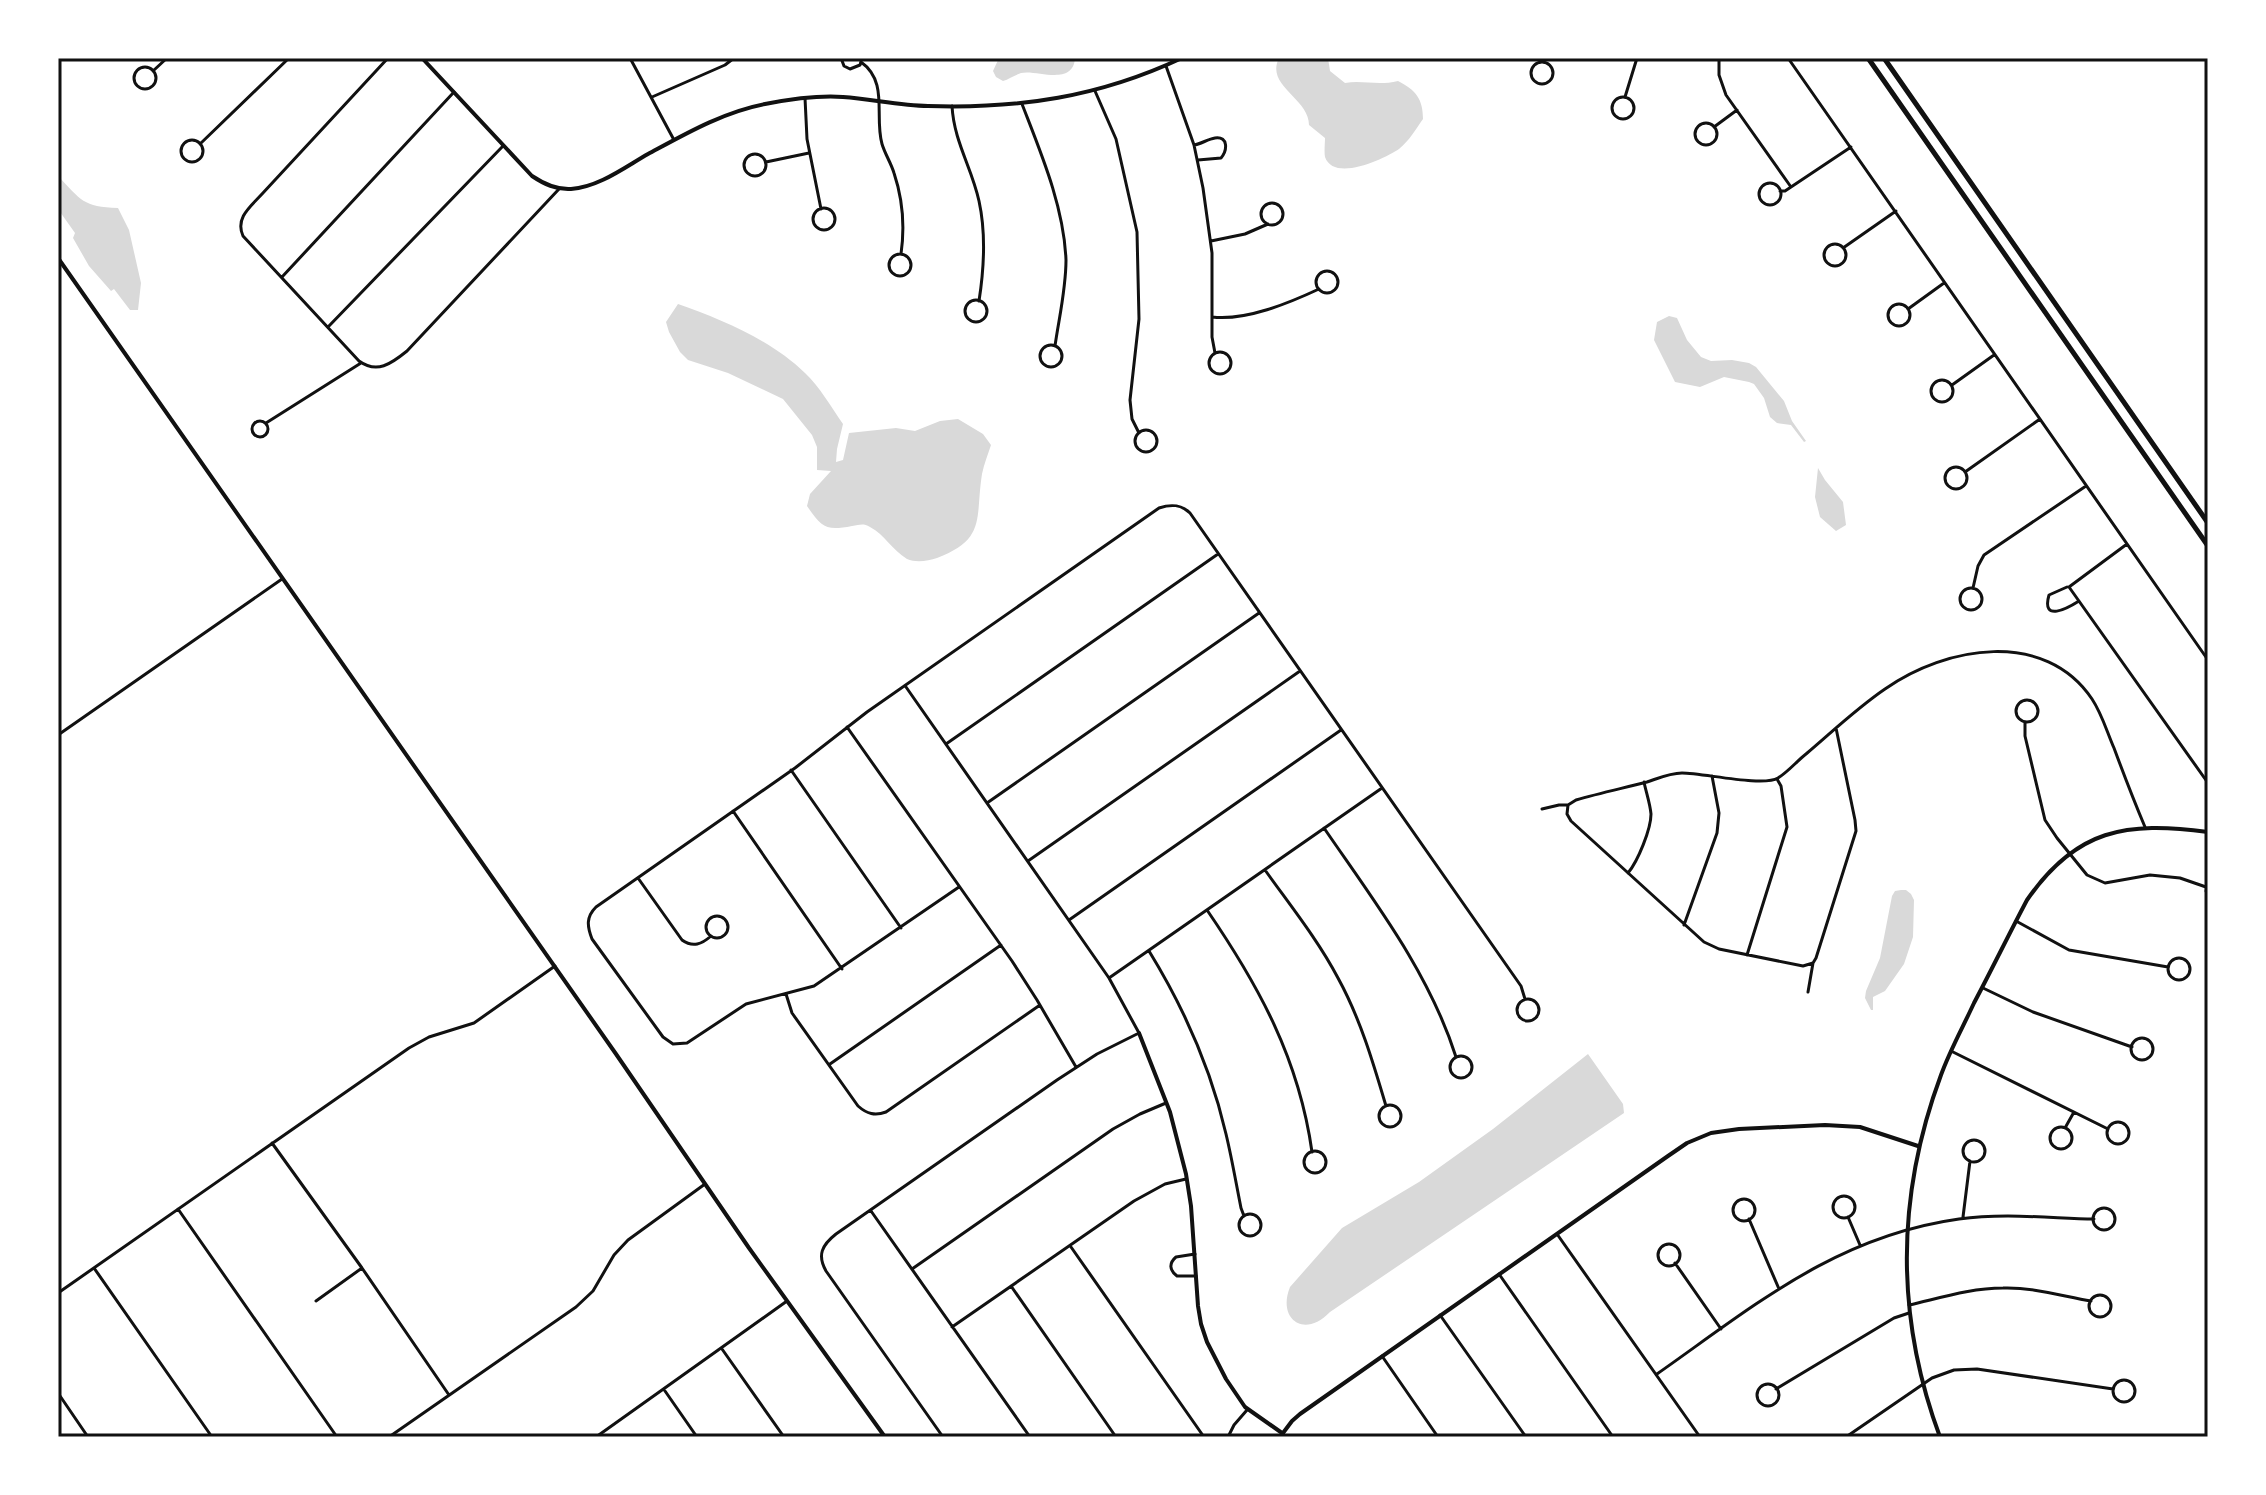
<svg xmlns="http://www.w3.org/2000/svg" width="2266" height="1495" viewBox="0 0 2266 1495" font-family="'Asap Condensed',sans-serif">
<style>
.water{fill:#d9d9d9}
.lines{fill:none;stroke-linecap:round;stroke-linejoin:round}
.minor{stroke:#111;stroke-width:3}
.tertiary{stroke:#111;stroke-width:4}
.secondary{stroke:#111;stroke-width:5}
.neatline{fill:none;stroke:#111;stroke-width:3}
</style>
<rect width="100%" height="100%" fill="#fff"/>
<!-- water -->
<path class="water" d="M 999,58 L 1075,58 C 1073,87 1036,69 1021,73 C 1015,75 1009,79 1003,81 L 996,77 L 993,71 Z
M 1279,58 L 1328,58 L 1330,71 L 1345,83 C 1363,80 1378,86 1398,81 C 1416,90 1423,99 1423,119 C 1416,129 1409,141 1399,149 C 1386,158 1334,183 1325,157 C 1324,152 1325,143 1325,138 L 1309,125 C 1309,98 1265,86 1279,58 Z
M 58,176 C 81,200 83,207 118,208 L 129,230 L 141,283 L 138,310 L 130,310 L 114,289 L 111,291 L 89,266 L 73,238 L 75,233 L 58,209 Z
M 678,304 C 721,319 771,340 805,373 C 820,387 831,407 843,424 L 837,449 L 836,462 L 843,460 L 849,433 L 896,428 L 915,431 L 940,421 L 958,419 L 983,434 L 991,445 C 988,454 984,464 982,474 C 975,518 987,539 937,558 C 928,561 916,563 907,559 C 892,550 885,535 870,527 C 863,523 860,525 852,526 C 826,531 822,528 807,506 L 810,494 L 831,471 L 817,470 L 817,447 L 812,435 L 783,399 L 728,373 L 688,360 L 680,352 L 669,332 L 666,322 Z
M 1669,316 L 1677,318 L 1687,340 L 1701,357 L 1711,361 L 1732,360 L 1749,363 L 1756,367 L 1784,401 L 1792,421 L 1806,441 L 1804,442 L 1791,425 L 1777,423 L 1770,417 L 1764,398 L 1754,384 L 1749,382 L 1724,377 L 1700,387 L 1675,382 L 1654,340 L 1657,322 Z
M 1818,468 L 1825,480 L 1843,502 L 1846,525 L 1836,531 L 1820,517 L 1815,497 Z
M 1901,890 L 1906,890 L 1911,894 L 1914,900 L 1913,937 L 1904,964 L 1885,991 L 1873,997 L 1873,1010 L 1871,1010 L 1865,998 L 1866,991 L 1880,958 L 1892,896 L 1895,891 Z
M 1588,1054 L 1623,1104 L 1624,1113 L 1330,1312 C 1304,1339 1277,1319 1290,1287 L 1342,1228 L 1419,1182 L 1493,1129 Z"/>
<g class="lines">
<!-- minor -->
<path class="minor" d="M 388,58 L 262,194 C 250,207 235,218 243,236 L 359,361 C 377,374 391,364 407,351 L 559,189
M 630,58 L 674,140
M 841,58 L 844,66 L 850,69 L 860,65 L 862,58
M 1719,58 L 1719,75 L 1726,95 L 1791,187
M 1788,58 L 2208,660
M 861,62 C 889,82 874,116 882,144 C 885,154 891,163 894,173 C 903,200 905,226 901,254
M1531 73a11 11 0 1 1 22 0a11 11 0 1 1-22 0Z
M 1166,66 L 1194,145 L 1203,188 L 1212,253 L 1212,337 L 1215,353
M134 78a11 11 0 1 1 22 0a11 11 0 1 1-22 0Z
M 153,71 L 167,58
M 1095,91 L 1116,139 L 1137,232 L 1139,319 L 1130,400 L 1132,419 L 1139,433
M 652,97 L 725,65 L 734,58
M 1625,97 L 1637,58
M1612 108a11 11 0 1 1 22 0a11 11 0 1 1-22 0Z
M 805,98 L 807,139 L 821,209
M 1022,104 C 1041,153 1064,207 1066,260 C 1066,289 1059,318 1055,346
M 952,106 C 954,142 972,168 979,201 C 986,233 984,269 979,301
M1695 134a11 11 0 1 1 22 0a11 11 0 1 1-22 0Z
M 1714,127 L 1737,110
M181 151a11 11 0 1 1 22 0a11 11 0 1 1-22 0Z
M 200,144 L 289,58
M 1194,145 C 1201,144 1208,139 1215,138 C 1229,136 1227,151 1221,158 L 1198,160
M744 165a11 11 0 1 1 22 0a11 11 0 1 1-22 0Z
M 766,162 L 809,153
M1759 194a11 11 0 1 1 22 0a11 11 0 1 1-22 0Z
M 1780,191 L 1785,191 L 1851,147
M1261 214a11 11 0 1 1 22 0a11 11 0 1 1-22 0Z
M813 219a11 11 0 1 1 22 0a11 11 0 1 1-22 0Z
M 1211,241 L 1245,234 L 1268,224
M1824 255a11 11 0 1 1 22 0a11 11 0 1 1-22 0Z
M 1843,248 L 1896,211
M889 265a11 11 0 1 1 22 0a11 11 0 1 1-22 0Z
M1316 282a11 11 0 1 1 22 0a11 11 0 1 1-22 0Z
M 282,277 L 454,92
M965 311a11 11 0 1 1 22 0a11 11 0 1 1-22 0Z
M1888 315a11 11 0 1 1 22 0a11 11 0 1 1-22 0Z
M 1908,309 L 1944,283
M 1212,317 C 1246,321 1289,303 1319,289
M 328,327 L 503,146
M1040 356a11 11 0 1 1 22 0a11 11 0 1 1-22 0Z
M1209 363a11 11 0 1 1 22 0a11 11 0 1 1-22 0Z
M1931 391a11 11 0 1 1 22 0a11 11 0 1 1-22 0Z
M 1952,385 L 1994,355
M252 429a8 8 0 1 1 16 0a8 8 0 1 1-16 0Z
M 266,423 L 361,363
M1135 441a11 11 0 1 1 22 0a11 11 0 1 1-22 0Z
M1945 478a11 11 0 1 1 22 0a11 11 0 1 1-22 0Z
M 1965,472 L 2040,419
M 2127,544 L 2069,587 L 2208,783
M 2067,587 L 2049,595 C 2041,623 2068,608 2079,601
M 1973,588 L 1978,566 L 1984,555 L 2086,486
M1960 599a11 11 0 1 1 22 0a11 11 0 1 1-22 0Z
M 906,687 L 1109,978 L 1139,1033 L 1097,1054 L 1057,1080 L 836,1234 C 822,1245 817,1255 826,1271 L 943,1437
M2016 711a11 11 0 1 1 22 0a11 11 0 1 1-22 0Z
M 2025,722 L 2025,736 L 2045,820 L 2057,838 L 2087,875 L 2105,883 L 2150,875 L 2180,878 L 2206,887
M 847,727 L 1012,961 L 1037,1000 L 1076,1067
M 1836,728 L 1855,820 L 1856,831 L 1816,958 L 1813,963 L 1803,966 L 1719,949 L 1704,942 L 1571,821 L 1567,814 L 1568,805 L 1576,800 C 1600,793 1624,788 1647,782 C 1659,778 1670,773 1682,773 C 1703,773 1763,787 1778,778 C 1788,772 1797,761 1806,754 C 1832,732 1857,708 1885,689 C 1946,646 2045,629 2092,699 C 2102,714 2107,732 2114,748 C 2124,775 2134,801 2145,827
M 58,735 L 282,579
M 946,744 L 1218,554
M 791,770 L 901,928
M 987,803 L 1259,613
M 1542,809 L 1559,805 L 1568,805
M 733,811 L 842,969
M 1324,828 C 1374,901 1429,972 1456,1057
M 1028,861 L 1300,671
M 1265,870 C 1290,905 1318,940 1338,978 C 1360,1018 1373,1062 1386,1106
M 1628,873 C 1638,861 1651,829 1651,814 C 1650,803 1646,792 1644,782
M 638,878 L 682,940 C 693,948 702,944 711,936
M 2208,883 L 2206,891 L 2208,896
M 959,887 L 814,986 L 746,1004 L 687,1043 L 673,1044 L 663,1037 L 592,939 C 587,926 586,917 596,907 L 795,768 L 867,712 L 1159,508 C 1171,504 1181,504 1190,513 L 1521,986 L 1525,999
M 1207,910 C 1259,986 1299,1059 1312,1152
M706 927a11 11 0 1 1 22 0a11 11 0 1 1-22 0Z
M 1069,920 L 1341,730
M 2016,921 L 2069,950 L 2168,967
M 1684,925 L 1717,833 L 1719,813 L 1712,776
M 1149,951 C 1184,1008 1211,1069 1226,1134 C 1232,1159 1236,1183 1241,1208 L 1244,1216
M 1747,955 L 1787,827 L 1781,786 L 1777,779
M2168 969a11 11 0 1 1 22 0a11 11 0 1 1-22 0Z
M 1109,978 L 1382,788
M 1983,988 L 2033,1012 L 2132,1047
M 1808,992 L 1813,963
M 786,994 L 792,1013 L 858,1106 C 867,1114 875,1116 886,1112 L 1040,1005
M1517 1010a11 11 0 1 1 22 0a11 11 0 1 1-22 0Z
M2131 1049a11 11 0 1 1 22 0a11 11 0 1 1-22 0Z
M 1951,1051 L 2108,1129
M1450 1067a11 11 0 1 1 22 0a11 11 0 1 1-22 0Z
M 830,1064 L 1001,945
M1379 1116a11 11 0 1 1 22 0a11 11 0 1 1-22 0Z
M2107 1133a11 11 0 1 1 22 0a11 11 0 1 1-22 0Z
M2050 1138a11 11 0 1 1 22 0a11 11 0 1 1-22 0Z
M 2065,1128 L 2074,1112
M1963 1151a11 11 0 1 1 22 0a11 11 0 1 1-22 0Z
M 272,1143 L 362,1268 L 449,1395
M1304 1162a11 11 0 1 1 22 0a11 11 0 1 1-22 0Z
M1833 1207a11 11 0 1 1 22 0a11 11 0 1 1-22 0Z
M1733 1210a11 11 0 1 1 22 0a11 11 0 1 1-22 0Z
M2093 1219a11 11 0 1 1 22 0a11 11 0 1 1-22 0Z
M 178,1209 L 337,1437
M 871,1211 L 1030,1437
M1239 1225a11 11 0 1 1 22 0a11 11 0 1 1-22 0Z
M 1848,1217 L 1860,1245
M 1963,1217 L 1970,1161
M 1749,1219 L 1779,1289
M 1557,1234 L 1700,1437
M1658 1255a11 11 0 1 1 22 0a11 11 0 1 1-22 0Z
M 1071,1247 L 1204,1437
M 1195,1254 L 1176,1257 C 1169,1263 1169,1270 1177,1276 L 1196,1276
M 1675,1263 L 1721,1329
M 94,1268 L 212,1437
M 912,1269 L 1113,1129 L 1140,1114 L 1166,1103
M 1499,1274 L 1613,1437
M 1011,1286 L 1116,1437
M 58,1293 L 409,1048 L 429,1037 L 474,1023 L 555,966
M2089 1306a11 11 0 1 1 22 0a11 11 0 1 1-22 0Z
M 316,1301 L 362,1268
M 1909,1305 C 1940,1298 1971,1288 2003,1288 C 2032,1287 2062,1296 2091,1301
M 1440,1315 L 1526,1437
M 952,1327 L 1134,1201 L 1165,1184 L 1186,1179
M 722,1349 L 784,1437
M 1382,1356 L 1438,1437
M 1657,1374 C 1754,1306 1836,1236 1959,1219 C 2003,1213 2049,1218 2094,1219
M2113 1391a11 11 0 1 1 22 0a11 11 0 1 1-22 0Z
M1757 1395a11 11 0 1 1 22 0a11 11 0 1 1-22 0Z
M 1776,1389 L 1894,1318 L 1909,1313
M 665,1391 L 697,1437
M 58,1393 L 88,1437
M 389,1437 L 576,1307 L 593,1291 L 614,1255 L 628,1240 L 705,1184
M 596,1437 L 787,1301
M 1228,1437 L 1234,1425 L 1247,1410
M 1846,1437 L 1932,1378 L 1954,1370 L 1977,1369 L 2113,1389"/>
<!-- tertiary -->
<path class="tertiary" d="M 422,58 L 532,176 C 544,184 556,190 571,189 C 599,187 625,167 648,154 C 685,134 723,112 765,104 C 791,99 817,95 843,97 C 872,99 900,106 928,106 C 1019,109 1099,97 1182,58
M 58,258 L 616,1054 L 749,1248 L 885,1437
M 1139,1033 L 1170,1112 L 1186,1174 L 1191,1206 L 1198,1306 L 1201,1324 L 1207,1342 L 1226,1379 L 1245,1407 L 1282,1433
M 1280,1437 L 1292,1421 L 1300,1414 L 1668,1156 L 1687,1143 L 1711,1133 L 1739,1129 L 1825,1125 L 1860,1127 L 1918,1146
M 1940,1437 C 1895,1316 1896,1196 1941,1075 C 1950,1050 1963,1027 1974,1003 C 1992,969 2009,934 2027,900 C 2076,829 2126,821 2208,832"/>
<!-- secondary -->
<path class="secondary" d="M 1868,58 L 2208,546
M 1884,58 L 2208,523"/>
</g>
<!-- border -->
<rect width="2266" height="1495" fill="none" stroke="#ffffff" stroke-width="120"/>
<rect x="60" y="60" width="2146" height="1375" class="neatline"/>
</svg>
